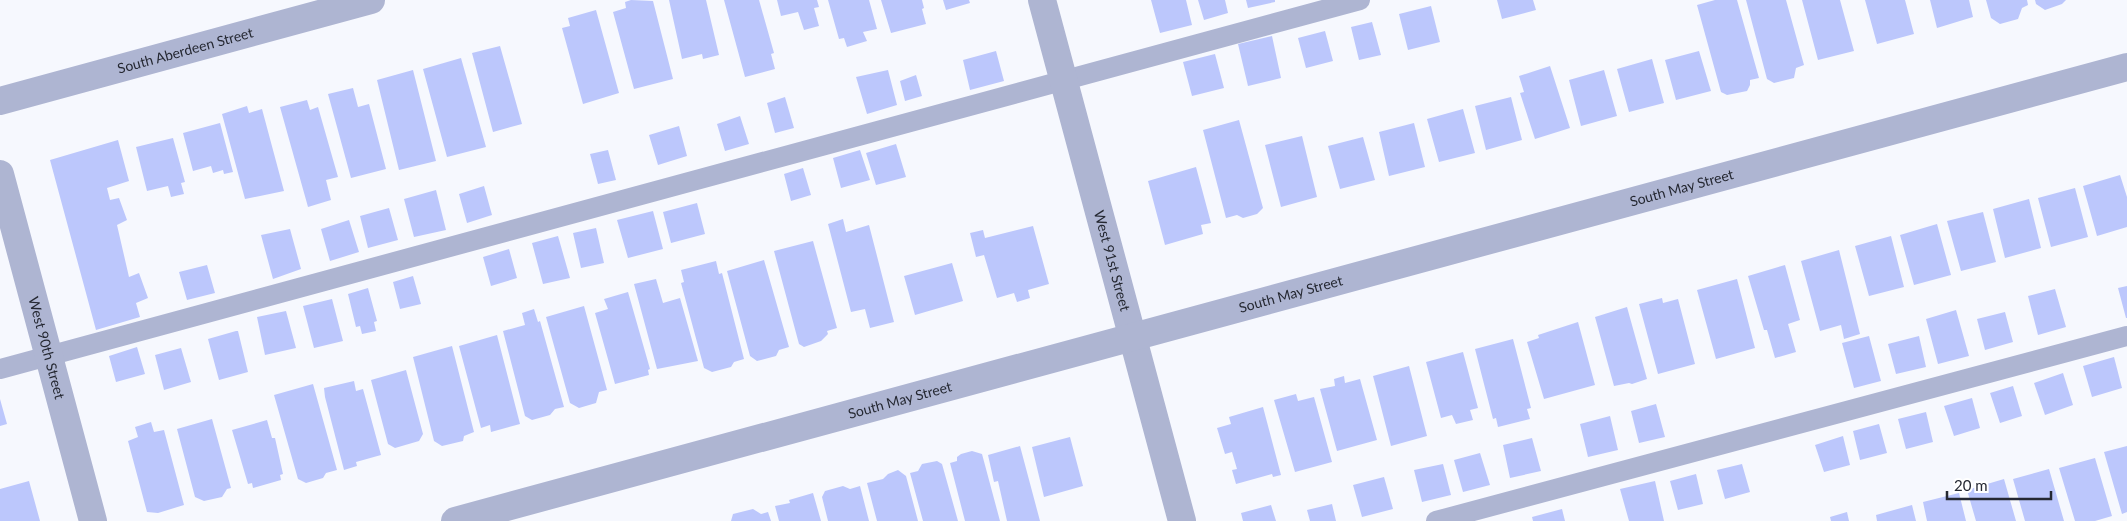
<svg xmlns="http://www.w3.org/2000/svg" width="2127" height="521" viewBox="0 0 2127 521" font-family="Lato,sans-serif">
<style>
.building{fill:#bcc7fc}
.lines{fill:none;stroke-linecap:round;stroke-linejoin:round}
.service{stroke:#aeb5d2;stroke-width:20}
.minor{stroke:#aeb5d2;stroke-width:28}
.labels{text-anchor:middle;stroke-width:4.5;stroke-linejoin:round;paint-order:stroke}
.street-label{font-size:14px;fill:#252832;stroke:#fff}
</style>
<rect width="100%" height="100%" fill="#f6f8fe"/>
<!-- building -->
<path class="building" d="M 631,0 L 653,1 L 673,79 L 634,89 L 613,12 L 626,8 L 625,2 Z
M 669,0 L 706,0 L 719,55 L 703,59 L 702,54 L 682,59 Z
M 724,0 L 759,0 L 774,53 L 771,54 L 775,69 L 745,77 Z
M 777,0 L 817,0 L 819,7 L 814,8 L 819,26 L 804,30 L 798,12 L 781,16 Z
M 828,0 L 869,0 L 877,29 L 863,32 L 867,41 L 847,47 L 844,38 L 839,39 Z
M 881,0 L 922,0 L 924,8 L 922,9 L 926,24 L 891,33 Z
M 943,0 L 969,0 L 970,3 L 946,10 Z
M 1151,0 L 1186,0 L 1192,25 L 1160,33 Z
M 1198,0 L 1225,0 L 1228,13 L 1204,20 Z
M 1246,0 L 1275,0 L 1275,2 L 1248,8 Z
M 1497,0 L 1533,0 L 1536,10 L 1502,19 Z
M 1715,0 L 1737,0 L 1759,78 L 1750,80 L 1750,85 L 1747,91 L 1727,95 L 1721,92 L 1697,5 Z
M 1746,0 L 1786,0 L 1804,65 L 1796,68 L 1794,78 L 1774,83 L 1767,79 Z
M 1802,0 L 1840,0 L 1854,51 L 1818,60 Z
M 1865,0 L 1905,0 L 1914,34 L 1877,44 Z
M 1930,0 L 1969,0 L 1973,17 L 1937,28 Z
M 1986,0 L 2027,0 L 2028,5 L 2022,8 L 2018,19 L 2000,24 L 1991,18 Z
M 2035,0 L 2066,0 L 2062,4 L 2045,10 L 2036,4 Z
M 1431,6 L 1440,42 L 1408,50 L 1399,14 Z
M 596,10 L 619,93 L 583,104 L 562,28 L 570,26 L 568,18 Z
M 1372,22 L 1381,55 L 1359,60 L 1351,27 Z
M 1325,31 L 1333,61 L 1306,68 L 1298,38 Z
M 1272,36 L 1281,78 L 1248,86 L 1238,44 Z
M 500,46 L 522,124 L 493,132 L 472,53 Z
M 996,51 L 1004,81 L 970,90 L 963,60 Z
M 1699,51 L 1711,91 L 1676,100 L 1665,60 Z
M 1215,54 L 1224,88 L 1192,96 L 1183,62 Z
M 461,58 L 486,147 L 447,157 L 423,69 Z
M 1652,59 L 1664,103 L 1629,112 L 1617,69 Z
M 1550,66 L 1570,128 L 1535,139 L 1520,93 L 1524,92 L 1519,76 Z
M 413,70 L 436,161 L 399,170 L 377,80 Z
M 888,70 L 897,105 L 867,114 L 856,77 Z
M 1604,70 L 1617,116 L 1581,126 L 1569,80 Z
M 916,75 L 922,96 L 905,101 L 900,81 Z
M 353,88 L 358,107 L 369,104 L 386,169 L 351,178 L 328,94 Z
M 785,97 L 794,128 L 775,133 L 767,103 Z
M 1511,97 L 1522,140 L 1486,150 L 1475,106 Z
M 307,100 L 310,110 L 318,107 L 338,177 L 326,180 L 331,200 L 308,207 L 280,107 Z
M 247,106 L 249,113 L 262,109 L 284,191 L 245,199 L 222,114 Z
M 1463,109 L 1475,153 L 1439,162 L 1427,119 Z
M 740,116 L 749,144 L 725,151 L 717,124 Z
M 1239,120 L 1263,208 L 1257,214 L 1243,218 L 1237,215 L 1226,218 L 1203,130 Z
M 220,123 L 233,172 L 224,174 L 223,170 L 213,173 L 211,166 L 193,171 L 183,133 Z
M 1414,123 L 1425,167 L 1389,176 L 1379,132 Z
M 679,126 L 687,156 L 658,165 L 649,135 Z
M 1302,136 L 1317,197 L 1281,207 L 1265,145 Z
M 1363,137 L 1375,180 L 1340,189 L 1328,146 Z
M 173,138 L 185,182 L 181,183 L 184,194 L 171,197 L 168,186 L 147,191 L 136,147 Z
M 118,140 L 129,181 L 107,188 L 110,200 L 119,198 L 127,220 L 117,225 L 129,277 L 139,273 L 148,298 L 136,303 L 140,317 L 96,330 L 50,160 Z
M 896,144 L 906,177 L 876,185 L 866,153 Z
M 608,150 L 616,180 L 598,184 L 590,154 Z
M 860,150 L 870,180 L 841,188 L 833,158 Z
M 1196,167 L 1211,223 L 1201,225 L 1203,234 L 1165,245 L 1148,181 Z
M 803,168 L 811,195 L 791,201 L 784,174 Z
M 2120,175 L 2127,197 L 2127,227 L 2097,236 L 2083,186 Z
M 484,186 L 492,215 L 467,223 L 459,194 Z
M 2075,188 L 2088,237 L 2051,247 L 2038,198 Z
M 436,190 L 446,230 L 414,237 L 404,199 Z
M 2029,199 L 2041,248 L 2005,258 L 1993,209 Z
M 697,203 L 705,234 L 671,243 L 663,212 Z
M 389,208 L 398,240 L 368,248 L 360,216 Z
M 653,211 L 663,249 L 628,258 L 617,220 Z
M 1983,212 L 1996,262 L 1961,271 L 1947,221 Z
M 843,219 L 846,232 L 869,225 L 894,322 L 870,328 L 865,309 L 851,312 L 828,224 Z
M 349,220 L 359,252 L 330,261 L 321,229 Z
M 1937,224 L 1951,275 L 1914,285 L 1900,235 Z
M 1033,226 L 1049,284 L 1028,290 L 1030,298 L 1017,302 L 1014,293 L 997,298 L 984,255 L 976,257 L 970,233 L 983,230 L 985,238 Z
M 596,228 L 604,263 L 581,268 L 573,233 Z
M 290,229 L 301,269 L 273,279 L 261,235 Z
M 558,236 L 570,278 L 543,284 L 532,243 Z
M 1891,236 L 1904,287 L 1869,296 L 1855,246 Z
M 813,241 L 837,328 L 827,331 L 828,334 L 821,341 L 804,347 L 799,344 L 774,251 Z
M 509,249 L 517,278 L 491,286 L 483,257 Z
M 1839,250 L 1860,334 L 1844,339 L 1841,325 L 1820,331 L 1801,261 Z
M 764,260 L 789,347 L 779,350 L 776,356 L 757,361 L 750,356 L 727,271 Z
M 716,261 L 719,274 L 722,273 L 744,359 L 734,362 L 731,367 L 712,372 L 704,368 L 681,283 L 684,282 L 681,270 Z
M 952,263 L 963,301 L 915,315 L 904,276 Z
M 207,265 L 215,293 L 187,300 L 179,272 Z
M 1785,265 L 1800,320 L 1788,324 L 1796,352 L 1775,358 L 1767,330 L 1764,330 L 1748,276 Z
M 413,276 L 421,304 L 400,309 L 393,282 Z
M 656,279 L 663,303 L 680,298 L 698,361 L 657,369 L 634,284 Z
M 1737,279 L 1755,348 L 1716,359 L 1697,290 Z
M 2127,286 L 2127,318 L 2126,318 L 2118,288 Z
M 368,288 L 377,321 L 374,322 L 376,331 L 362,334 L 360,326 L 356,327 L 348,294 Z
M 2055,289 L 2066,327 L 2038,335 L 2028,296 Z
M 628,292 L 650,369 L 648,370 L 649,375 L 615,384 L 595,313 L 608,309 L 604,299 Z
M 1662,298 L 1663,303 L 1678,299 L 1695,364 L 1658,374 L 1639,304 Z
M 332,299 L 343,341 L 314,348 L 303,306 Z
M 584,306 L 607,390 L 599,392 L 596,403 L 579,408 L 570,403 L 546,317 Z
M 1627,307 L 1647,379 L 1632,384 L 1629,383 L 1614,386 L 1595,317 Z
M 534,309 L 538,322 L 540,321 L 564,407 L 555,409 L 550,415 L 532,420 L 525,416 L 503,331 L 525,325 L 522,313 Z
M 1956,310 L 1969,356 L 1938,364 L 1926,319 Z
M 286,311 L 296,348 L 265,355 L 257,317 Z
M 2005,312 L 2013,342 L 1985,350 L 1977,319 Z
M 1578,322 L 1595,385 L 1544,399 L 1527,342 L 1539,338 L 1538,335 Z
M 236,331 L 238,331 L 248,372 L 219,380 L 208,339 Z
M 497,335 L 520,424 L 491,432 L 490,425 L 481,428 L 459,346 Z
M 1869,336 L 1881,381 L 1854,388 L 1842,343 Z
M 1919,336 L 1926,367 L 1896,374 L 1888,344 Z
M 1513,339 L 1531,408 L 1527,409 L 1530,419 L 1498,427 L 1496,418 L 1493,419 L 1475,349 Z
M 452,346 L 474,432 L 464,436 L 463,441 L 442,446 L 434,441 L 413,357 Z
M 137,347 L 145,374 L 116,382 L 109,356 Z
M 181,348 L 191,382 L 164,390 L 155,355 Z
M 1463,352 L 1478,408 L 1470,410 L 1473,420 L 1456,424 L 1452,415 L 1441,418 L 1426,362 Z
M 2114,357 L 2122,388 L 2092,397 L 2083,366 Z
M 1409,366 L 1427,436 L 1391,446 L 1373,376 Z
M 406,370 L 423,434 L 419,441 L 395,448 L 388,444 L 371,380 Z
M 2063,373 L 2073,405 L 2045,415 L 2034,383 Z
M 1344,376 L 1345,383 L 1360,379 L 1377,440 L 1337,451 L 1320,389 L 1335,386 L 1334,379 Z
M 354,381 L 356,391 L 363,389 L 381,455 L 356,462 L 357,466 L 344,470 L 325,397 L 324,388 Z
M 313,384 L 337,470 L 326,473 L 323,478 L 306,483 L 298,479 L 274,395 Z
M 2013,386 L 2022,416 L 2000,423 L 1990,393 Z
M 1296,394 L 1298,401 L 1314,397 L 1332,462 L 1295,472 L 1274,400 Z
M 1972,398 L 1980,428 L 1954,436 L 1944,406 Z
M 0,399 L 7,424 L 0,426 Z
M 1656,404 L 1665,437 L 1639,443 L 1631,411 Z
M 1263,407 L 1281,475 L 1273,477 L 1272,474 L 1236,484 L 1232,470 L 1237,469 L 1232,452 L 1225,454 L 1217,428 L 1231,424 L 1229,417 Z
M 1926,412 L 1933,442 L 1906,449 L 1898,419 Z
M 1610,416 L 1618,450 L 1588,457 L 1580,424 Z
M 212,419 L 231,488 L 227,489 L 222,497 L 204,501 L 195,497 L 177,429 Z
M 267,420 L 272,438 L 275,438 L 283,474 L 280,475 L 281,480 L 253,488 L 252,483 L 248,484 L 232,430 Z
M 151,422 L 154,432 L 164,430 L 184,505 L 158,513 L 147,512 L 128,441 L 138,437 L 135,427 Z
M 1879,424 L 1887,453 L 1860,460 L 1853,431 Z
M 1843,436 L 1850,465 L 1824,472 L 1815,445 Z
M 1070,437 L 1083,486 L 1044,497 L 1032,447 Z
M 1532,438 L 1541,471 L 1510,478 L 1503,445 Z
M 1020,446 L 1040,521 L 1007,521 L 998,481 L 994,482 L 988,455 Z
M 2127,446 L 2127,512 L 2122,514 L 2104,452 Z
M 972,451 L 982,454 L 1000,521 L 965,521 L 950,463 L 957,461 L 957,457 L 961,454 Z
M 1480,453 L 1490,485 L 1463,492 L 1454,460 Z
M 2095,458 L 2112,516 L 2095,521 L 2075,521 L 2059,468 Z
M 937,461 L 942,464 L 958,521 L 923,521 L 910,473 L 918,471 L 922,464 Z
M 1443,464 L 1451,495 L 1422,502 L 1414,470 Z
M 1742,464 L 1750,492 L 1725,499 L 1717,470 Z
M 2049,469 L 2064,521 L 2025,521 L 2013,479 Z
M 898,470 L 906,476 L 918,521 L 877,521 L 867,483 L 883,479 L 888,474 Z
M 1696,474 L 1703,504 L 1678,510 L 1670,481 Z
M 1384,477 L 1393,509 L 1362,517 L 1353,485 Z
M 2004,479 L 2016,521 L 1976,521 L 1967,490 Z
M 29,481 L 40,521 L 0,521 L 0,489 Z
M 1655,481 L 1664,521 L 1629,521 L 1620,489 Z
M 843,486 L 850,489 L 860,486 L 869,521 L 828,521 L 822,497 L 825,491 Z
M 813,493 L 821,521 L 779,521 L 775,506 L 790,503 L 789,500 Z
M 1959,493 L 1966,521 L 1927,521 L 1923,502 Z
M 1332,504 L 1336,521 L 1310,521 L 1307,510 Z
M 1271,505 L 1276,521 L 1243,521 L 1241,513 Z
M 1912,505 L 1916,521 L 1877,521 L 1876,515 Z
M 753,509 L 761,514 L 768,512 L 771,521 L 731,521 L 733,514 Z
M 1562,509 L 1565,521 L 1533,521 L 1532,517 Z
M 1847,512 L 1849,521 L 1831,521 L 1830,517 Z"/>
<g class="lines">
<!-- service -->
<path class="service" d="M 0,369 L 1360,0
M 1436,521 L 2127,336"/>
<!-- minor -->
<g class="minor">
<path id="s1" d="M 1042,0 L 1182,521"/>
<path id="s2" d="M 0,101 L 371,0"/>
<path id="s3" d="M 0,174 L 93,521"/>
<path id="s4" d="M 455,521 L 2127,67"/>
</g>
</g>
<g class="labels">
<!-- street labels -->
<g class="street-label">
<text dy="5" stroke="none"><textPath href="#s2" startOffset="192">South Aberdeen Street</textPath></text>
<text dy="5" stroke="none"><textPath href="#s4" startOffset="1271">South May Street</textPath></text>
<text dy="5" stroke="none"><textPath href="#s1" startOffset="270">West 91st Street</textPath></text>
<text dy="5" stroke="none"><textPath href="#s4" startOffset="866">South May Street</textPath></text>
<text dy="5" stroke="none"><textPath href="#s3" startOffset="180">West 90th Street</textPath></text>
<text dy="5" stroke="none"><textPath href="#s4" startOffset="461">South May Street</textPath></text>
</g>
</g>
<!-- scale -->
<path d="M1947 491v8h104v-8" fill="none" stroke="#252832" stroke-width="2.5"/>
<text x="1954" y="491" font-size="15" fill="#252832" stroke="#ffffff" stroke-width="4" paint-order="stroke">20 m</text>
</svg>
